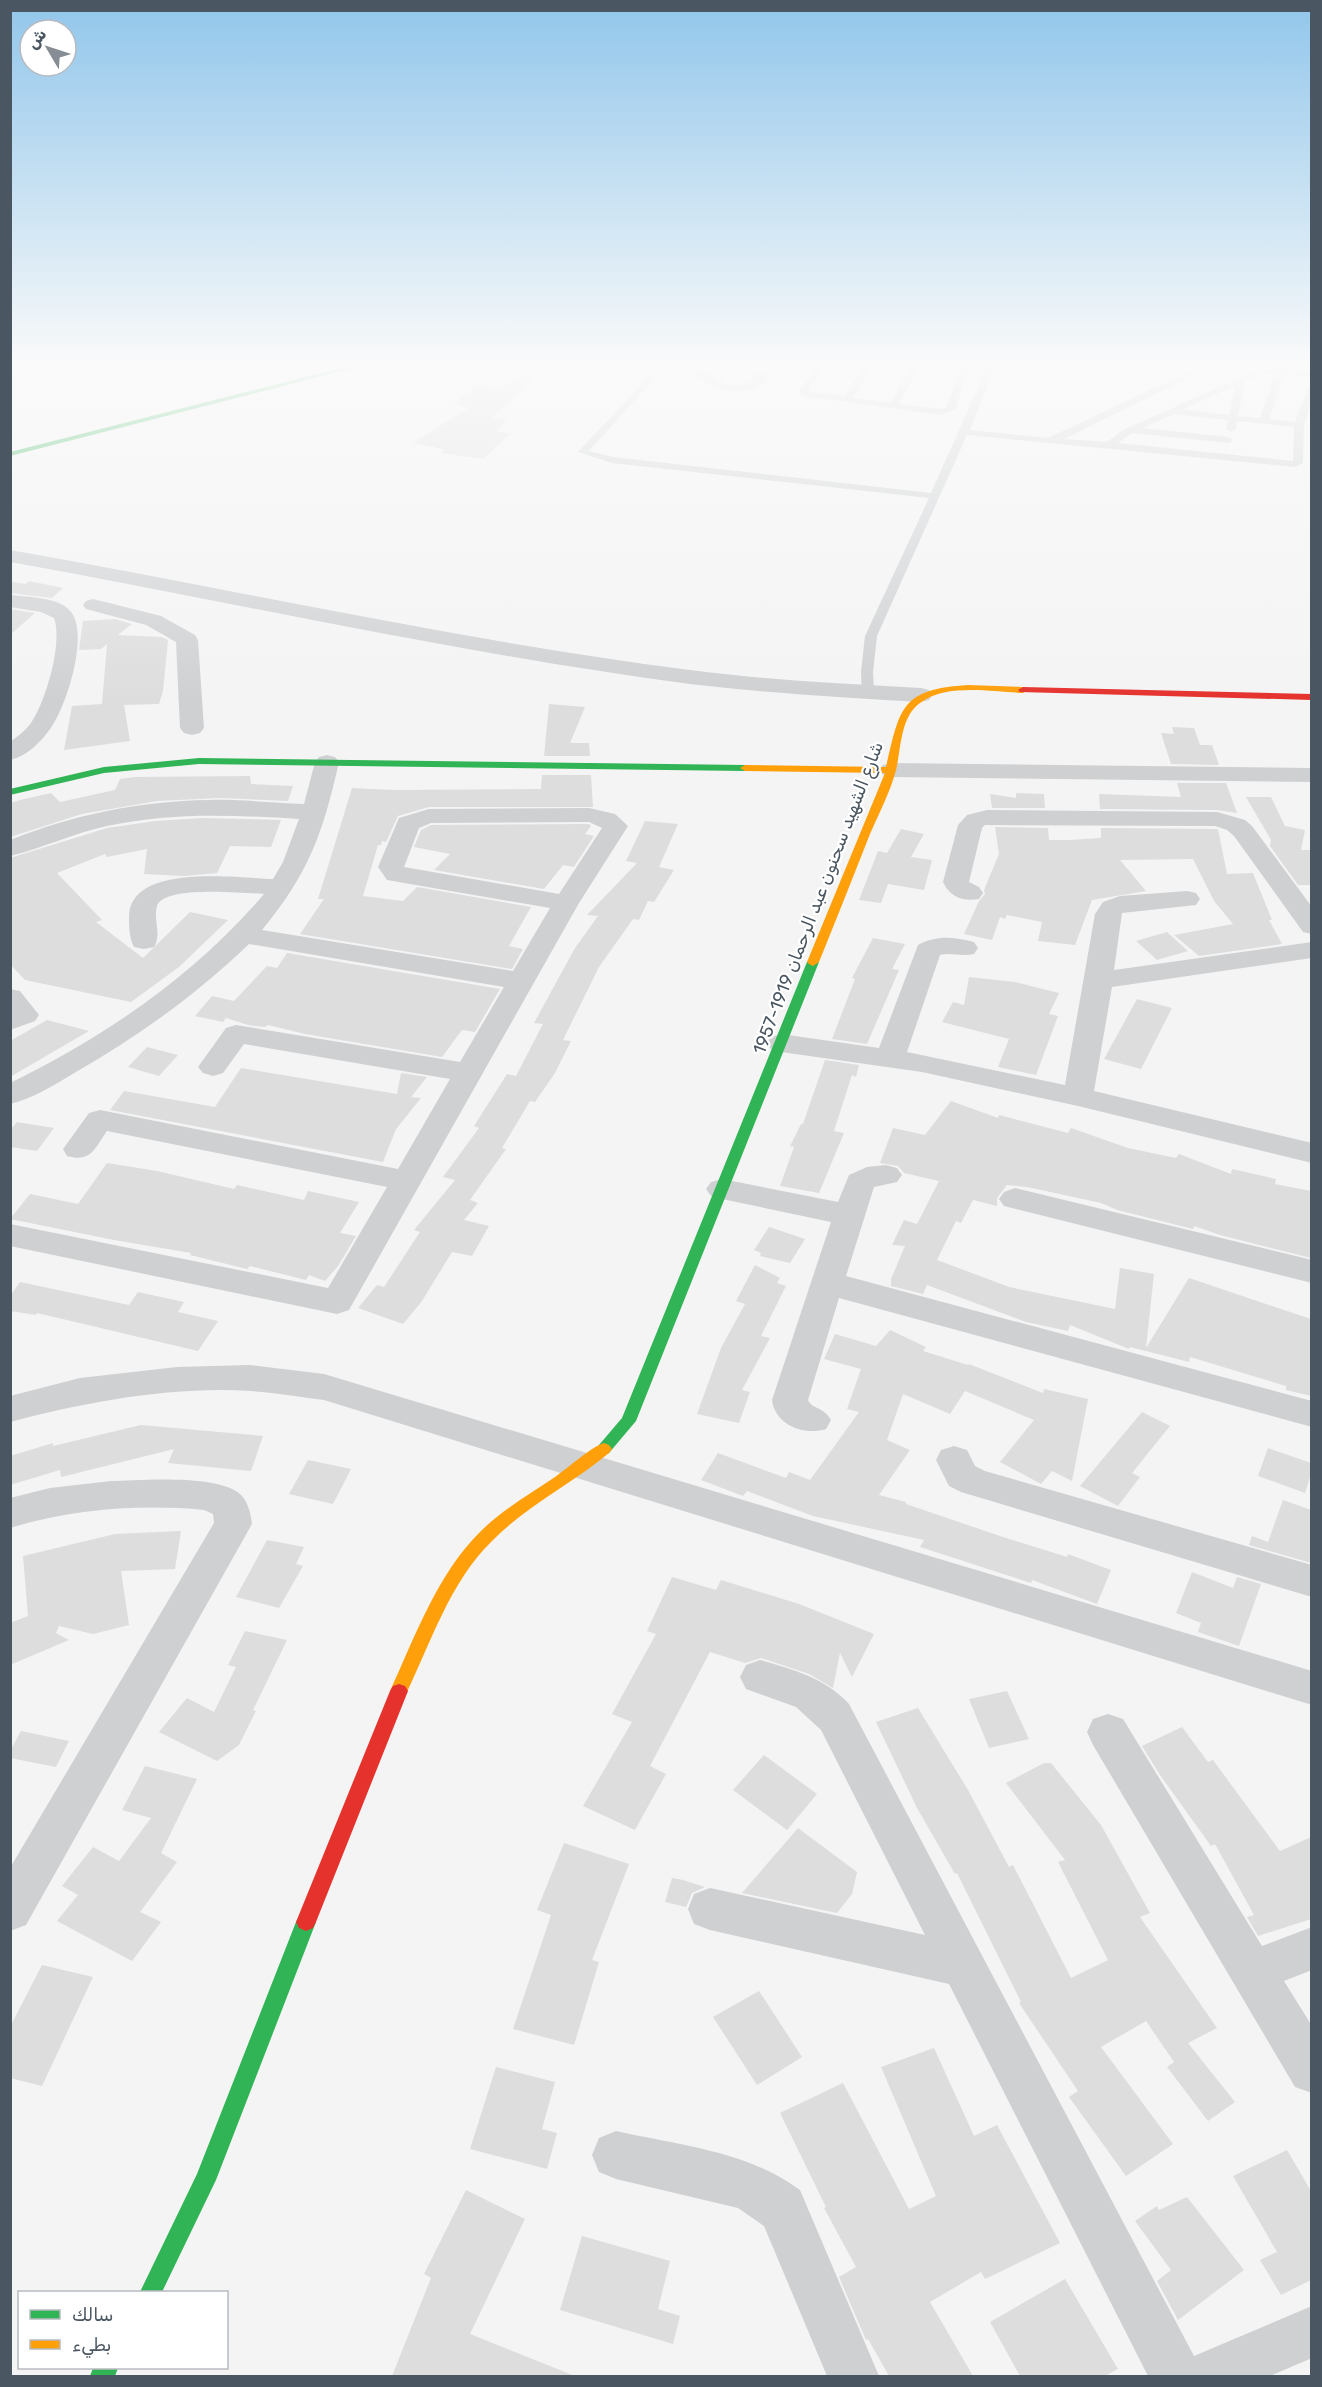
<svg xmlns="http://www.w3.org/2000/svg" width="1322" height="2387" viewBox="0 0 1322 2387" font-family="Rubik,'Noto Naskh Arabic',sans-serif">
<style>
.building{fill:#ddddde}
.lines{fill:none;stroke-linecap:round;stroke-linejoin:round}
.lane{fill:#ced0d2;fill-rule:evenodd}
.street{fill:#ced0d2;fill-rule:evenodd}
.fast{fill:#30b455;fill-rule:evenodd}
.slow{fill:#ff9f0a;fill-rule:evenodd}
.jam{fill:#e5322d;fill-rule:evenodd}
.labels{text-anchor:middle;stroke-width:4.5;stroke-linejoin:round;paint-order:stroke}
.street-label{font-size:18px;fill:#4a5661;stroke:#fff}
</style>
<rect width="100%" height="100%" fill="#f4f4f4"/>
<!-- building -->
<path class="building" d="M 525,373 L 532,381 L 492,418 L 507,420 L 496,431 L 510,434 L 483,459 L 441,453 L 444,449 L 413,443 L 470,407 L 454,405 L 476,385 L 500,388 Z
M 10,581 L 25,584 L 29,581 L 63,588 L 52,598 L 10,593 Z
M 10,609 L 35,613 L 10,635 Z
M 115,619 L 132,624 L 118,635 L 162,637 L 168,640 L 163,691 L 159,704 L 124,705 L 130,741 L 64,750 L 72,706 L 102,704 L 107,644 L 101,649 L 79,650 L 83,621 Z
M 549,704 L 585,707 L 570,743 L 589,743 L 590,756 L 544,756 Z
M 1172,727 L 1194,728 L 1200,745 L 1212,745 L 1219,765 L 1171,764 L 1161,733 L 1174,734 Z
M 542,775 L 591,775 L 593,807 L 429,807 L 398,816 L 386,842 L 382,841 L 381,845 L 378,845 L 363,896 L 403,901 L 417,887 L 531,907 L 509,946 L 523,949 L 512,969 L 300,934 L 324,899 L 318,899 L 352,788 L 393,790 L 541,789 Z
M 250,776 L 251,784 L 293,786 L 288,801 L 220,798 L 157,801 L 82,814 L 10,837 L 10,803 L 20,800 L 51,793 L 60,802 L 115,790 L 120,779 L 135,777 Z
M 1177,783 L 1226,783 L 1237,813 L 1217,810 L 1100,809 L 1099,794 L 1181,797 Z
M 1016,793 L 1044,794 L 1045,808 L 992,808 L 990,794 L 1016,798 Z
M 1246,797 L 1271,797 L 1285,826 L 1305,830 L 1301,850 L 1311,850 L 1311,885 L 1298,885 L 1270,846 L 1271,840 Z
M 203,818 L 281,820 L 271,847 L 230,846 L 217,873 L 184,876 L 144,874 L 147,849 L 107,857 L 105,854 L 57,873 L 102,920 L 96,922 L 143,958 L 190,912 L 228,920 L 179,967 L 131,1002 L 25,980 L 10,964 L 10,858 L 107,828 L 155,821 Z
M 645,821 L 678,824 L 659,867 L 674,870 L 654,902 L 648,901 L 639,920 L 633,919 L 599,967 L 563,1040 L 571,1041 L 555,1073 L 535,1102 L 530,1101 L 502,1148 L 506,1149 L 470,1200 L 478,1203 L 464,1220 L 489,1226 L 472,1256 L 452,1252 L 422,1301 L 403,1324 L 358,1308 L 377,1285 L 384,1287 L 420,1232 L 414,1230 L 455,1180 L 443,1177 L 479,1128 L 474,1126 L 507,1074 L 516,1076 L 543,1024 L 534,1023 L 575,948 L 598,916 L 587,915 L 637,863 L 626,861 Z
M 589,824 L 591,826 L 585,834 L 594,836 L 577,862 L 574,867 L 563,865 L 544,889 L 434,870 L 450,854 L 414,847 L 421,830 L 431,825 Z
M 995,827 L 1048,828 L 1049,840 L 1069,840 L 1101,838 L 1101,828 L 1218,829 L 1227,874 L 1253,873 L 1272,920 L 1269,920 L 1282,944 L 1199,956 L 1174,935 L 1233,924 L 1214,901 L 1193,859 L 1120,860 L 1146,891 L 1092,900 L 1075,945 L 1038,941 L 1042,922 L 1007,915 L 1005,919 L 1000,917 L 992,940 L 964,934 L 979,901 L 985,894 L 984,890 L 999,854 Z
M 901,829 L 924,834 L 911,857 L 932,860 L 924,890 L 888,884 L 881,903 L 859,900 L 878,851 L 887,853 Z
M 1167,932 L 1188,951 L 1157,960 L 1136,941 Z
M 873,938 L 905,944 L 892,969 L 899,970 L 867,1044 L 832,1039 L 855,979 L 852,978 Z
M 287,953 L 500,989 L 475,1032 L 462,1030 L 442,1057 L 305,1034 L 268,1025 L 265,1027 L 248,1025 L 226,1018 L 223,1022 L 195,1016 L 212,996 L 234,1001 L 267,966 L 277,968 Z
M 969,977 L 1015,982 L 1059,993 L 1049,1014 L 1058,1016 L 1036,1075 L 998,1067 L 1009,1039 L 942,1022 L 953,1002 L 964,1005 Z
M 1137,999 L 1172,1008 L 1141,1069 L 1104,1059 Z
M 47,1020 L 89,1031 L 10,1077 L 10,1041 Z
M 147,1047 L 178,1055 L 159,1076 L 128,1067 Z
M 825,1060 L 859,1065 L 856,1077 L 852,1075 L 834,1131 L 844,1133 L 819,1193 L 780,1186 L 794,1147 L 790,1146 L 801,1124 L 803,1124 Z
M 241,1068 L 397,1094 L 401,1073 L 427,1077 L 411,1097 L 421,1098 L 396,1129 L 383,1162 L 110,1110 L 124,1091 L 215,1107 Z
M 951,1101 L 998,1118 L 999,1115 L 1068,1133 L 1071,1128 L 1128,1148 L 1176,1158 L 1179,1154 L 1231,1174 L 1232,1169 L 1276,1179 L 1275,1184 L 1311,1191 L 1311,1258 L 1220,1235 L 1194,1226 L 1193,1229 L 1117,1210 L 1101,1203 L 1027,1187 L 1007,1185 L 997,1198 L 997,1206 L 973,1200 L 961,1223 L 956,1221 L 937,1260 L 1009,1287 L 1115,1309 L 1120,1268 L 1154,1274 L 1146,1348 L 1189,1278 L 1311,1319 L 1311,1396 L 1286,1390 L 1286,1386 L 1190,1357 L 1189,1362 L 1130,1347 L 1129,1349 L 1070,1325 L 1068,1331 L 1026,1322 L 927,1285 L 923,1294 L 891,1286 L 891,1279 L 905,1246 L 892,1245 L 904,1220 L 917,1224 L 939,1181 L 904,1173 L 898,1166 L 880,1163 L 893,1128 L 925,1135 Z
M 17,1122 L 54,1128 L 37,1151 L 10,1147 L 10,1130 Z
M 107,1163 L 157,1171 L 234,1189 L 237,1185 L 304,1200 L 308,1191 L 359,1202 L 340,1233 L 356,1236 L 338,1266 L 325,1281 L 309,1275 L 306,1280 L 250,1266 L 247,1269 L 190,1255 L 191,1253 L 114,1240 L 10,1219 L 30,1194 L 78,1204 Z
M 769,1227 L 805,1239 L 790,1263 L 760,1256 L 761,1253 L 754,1250 Z
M 755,1265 L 780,1278 L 777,1283 L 786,1286 L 761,1336 L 770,1338 L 742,1390 L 750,1392 L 739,1423 L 697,1414 L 721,1348 L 745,1304 L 736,1301 Z
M 20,1282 L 129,1305 L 138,1292 L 184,1302 L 178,1312 L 218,1321 L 198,1351 L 37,1313 L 36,1315 L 10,1311 L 10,1296 Z
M 890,1330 L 926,1347 L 923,1351 L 968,1365 L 969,1364 L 1043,1393 L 1044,1389 L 1088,1399 L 1072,1481 L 1052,1471 L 1041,1484 L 1000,1462 L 1034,1420 L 965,1391 L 950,1414 L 903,1394 L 887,1440 L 910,1450 L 879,1495 L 906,1502 L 906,1504 L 1000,1536 L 1067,1557 L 1068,1554 L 1111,1570 L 1097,1604 L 1032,1580 L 1031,1583 L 920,1547 L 924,1540 L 813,1516 L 747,1491 L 743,1496 L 701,1480 L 718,1453 L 786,1478 L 789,1472 L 810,1480 L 859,1412 L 847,1409 L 861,1369 L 824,1359 L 835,1334 L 876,1346 Z
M 1142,1412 L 1170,1426 L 1132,1473 L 1140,1477 L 1118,1506 L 1080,1486 Z
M 141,1425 L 263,1436 L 251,1471 L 168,1463 L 174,1449 L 61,1477 L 60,1470 L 10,1485 L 10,1456 L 53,1443 L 53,1446 Z
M 1268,1448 L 1311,1463 L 1311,1474 L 1305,1493 L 1258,1476 Z
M 308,1460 L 351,1469 L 333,1504 L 289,1494 Z
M 1283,1500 L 1311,1510 L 1311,1563 L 1249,1545 L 1252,1536 L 1268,1542 Z
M 181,1531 L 175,1569 L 121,1571 L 129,1625 L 93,1634 L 59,1626 L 56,1633 L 69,1640 L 10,1665 L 10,1623 L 28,1616 L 23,1556 L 115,1534 Z
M 267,1540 L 304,1547 L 296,1564 L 303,1566 L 279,1608 L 236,1597 Z
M 1192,1572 L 1233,1588 L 1237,1577 L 1261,1584 L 1239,1646 L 1198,1632 L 1201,1623 L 1176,1613 Z
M 672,1577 L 716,1590 L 721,1580 L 799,1604 L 874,1634 L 852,1677 L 840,1653 L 833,1688 L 809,1674 L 761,1658 L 745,1663 L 710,1652 L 650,1766 L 666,1774 L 635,1830 L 583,1806 L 632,1722 L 612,1714 L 656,1634 L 647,1631 Z
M 245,1631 L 287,1640 L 253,1710 L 256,1711 L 239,1745 L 217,1761 L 159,1732 L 187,1698 L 214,1712 L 236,1667 L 228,1665 Z
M 1007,1691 L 1029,1739 L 989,1748 L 969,1699 Z
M 918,1708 L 968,1790 L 1009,1867 L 1013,1865 L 1071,1978 L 1108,1960 L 1058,1862 L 1065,1860 L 1006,1783 L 1044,1763 L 1051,1763 L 1101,1825 L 1150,1913 L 1140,1917 L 1217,2028 L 1188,2043 L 1235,2102 L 1208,2121 L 1167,2067 L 1174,2062 L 1146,2021 L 1101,2047 L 1173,2144 L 1126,2176 L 1069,2097 L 1078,2091 L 1019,2003 L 1021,2002 L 957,1873 L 955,1874 L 917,1808 L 876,1722 Z
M 1182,1727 L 1208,1762 L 1213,1760 L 1280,1851 L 1311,1837 L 1311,1919 L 1258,1936 L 1247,1917 L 1254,1915 L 1215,1844 L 1211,1846 L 1160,1775 L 1142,1746 Z
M 21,1731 L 69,1741 L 56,1767 L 10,1758 L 10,1751 Z
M 764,1755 L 817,1794 L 787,1830 L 733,1790 Z
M 145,1766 L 197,1779 L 161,1853 L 177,1862 L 140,1912 L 161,1922 L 132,1961 L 57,1921 L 78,1895 L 62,1886 L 93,1847 L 119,1861 L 151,1818 L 122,1810 Z
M 798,1828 L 857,1872 L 852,1894 L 837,1913 L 742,1893 Z
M 564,1843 L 629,1864 L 592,1960 L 599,1962 L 574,2045 L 513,2029 L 551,1915 L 537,1910 Z
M 672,1878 L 683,1880 L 705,1887 L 692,1893 L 686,1907 L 665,1902 Z
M 42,1965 L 93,1977 L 42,2086 L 10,2078 L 10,2027 Z
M 759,1991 L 802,2057 L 757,2085 L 713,2017 Z
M 934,2048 L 974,2136 L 997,2125 L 1060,2243 L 985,2279 L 981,2272 L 930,2302 L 973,2376 L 889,2376 L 868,2339 L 866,2340 L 839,2277 L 856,2267 L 824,2208 L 826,2207 L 780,2113 L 843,2083 L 909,2209 L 936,2196 L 881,2067 Z
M 496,2067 L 555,2082 L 542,2129 L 557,2133 L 547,2169 L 470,2149 Z
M 1287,2150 L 1311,2191 L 1311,2280 L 1281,2295 L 1260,2260 L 1277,2252 L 1233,2176 Z
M 466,2190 L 525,2219 L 470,2334 L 575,2376 L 392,2376 L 431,2278 L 424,2274 Z
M 1187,2197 L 1244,2270 L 1178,2320 L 1157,2281 L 1171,2270 L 1135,2221 L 1157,2206 L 1159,2210 Z
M 582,2236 L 670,2261 L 658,2309 L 680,2316 L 673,2344 L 560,2310 Z
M 1065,2279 L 1118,2369 L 1105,2376 L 1020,2376 L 990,2322 Z"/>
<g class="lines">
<!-- lane -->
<path class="lane" d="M 683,365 C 711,365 724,400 755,379 L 735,365 L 745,365 L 761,375 L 771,365 L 780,365 C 776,370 768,380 765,382 C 738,401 705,386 683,365 Z
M 818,365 L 827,365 L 808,390 L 810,392 L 845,396 L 864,365 L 873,365 L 853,398 L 891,403 L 911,365 L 919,365 L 899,404 L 940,409 L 946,408 L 962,365 L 970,365 L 955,410 L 940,415 L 804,396 L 799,391 Z
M 988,365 L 996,365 L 970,430 L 1048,438 L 1203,365 L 1214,365 L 1064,439 L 1107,442 L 1123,430 L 1255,371 L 1275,368 L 1312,371 L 1312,377 L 1284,374 L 1269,419 L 1295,422 L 1308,386 L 1312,383 L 1312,401 L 1304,425 L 1303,463 L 1295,467 L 967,435 L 877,636 L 873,672 L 874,694 L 868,698 L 862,694 L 861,672 L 865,636 L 929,498 L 612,463 L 578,452 L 652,373 L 655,374 L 655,378 L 589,451 L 613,457 L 931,493 ZM 1275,373 L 1260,418 L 1238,416 L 1245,381 L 1259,375 ZM 1235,386 L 1229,415 L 1183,409 ZM 1174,414 L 1228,420 L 1226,429 L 1231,432 L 1236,429 L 1237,421 L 1294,427 L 1293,461 L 1118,443 L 1132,433 L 1229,443 L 1234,440 L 1229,437 L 1142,428 Z"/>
<!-- street -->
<path class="street" d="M 10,550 C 237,590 462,641 690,670 C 767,680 844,684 921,688 L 929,690 L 932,695 L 929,700 L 921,702 C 844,698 767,693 690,684 C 462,654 237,603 10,562 Z
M 10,595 C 28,597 60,597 71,612 C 89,634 67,704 52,726 C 43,740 28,756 10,760 L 10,742 C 18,736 26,730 31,723 C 46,701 63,642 54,618 L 41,612 L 10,607 Z
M 93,599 L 161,616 L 195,635 L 198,640 L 204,728 L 200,733 L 192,735 L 184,733 L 180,728 L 176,642 L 146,625 L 86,609 L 83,605 L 86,601 Z
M 327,755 L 335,757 L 339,762 C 323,833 309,873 262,930 L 513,971 L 550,908 L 387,880 L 378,867 L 399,818 L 429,809 L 589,808 L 615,814 L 628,826 L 579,903 L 349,1310 L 337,1314 L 10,1246 L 10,1224 L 328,1288 L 387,1187 L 107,1131 C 95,1148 91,1163 67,1156 L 63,1149 L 89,1113 L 100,1110 L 398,1169 L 450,1079 L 244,1044 L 223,1073 L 213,1076 L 203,1073 L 198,1067 L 226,1028 L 236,1025 L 460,1062 L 504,987 L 249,944 C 197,994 139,1036 76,1072 C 56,1084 34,1098 10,1104 L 10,1083 C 106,1036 194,976 264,894 C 244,893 163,885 157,906 C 153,920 162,935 154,947 L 144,949 L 134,947 C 129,938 129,926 129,915 C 132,863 238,878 273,879 L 283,862 L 299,819 C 234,815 171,812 107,826 C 74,833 43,848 10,856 L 10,840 C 73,815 140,801 208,800 C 240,799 272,803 304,804 L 315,762 L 319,757 ZM 589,822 L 602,828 L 559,894 L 404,867 L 419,828 L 431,823 Z
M 891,763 L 1312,768 L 1312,782 L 891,777 L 883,775 L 879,770 L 883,765 Z
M 987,810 L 1217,812 L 1245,820 L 1252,826 L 1312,907 L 1312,934 L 1303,932 L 1234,836 L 1227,830 L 1215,826 L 985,825 L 982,828 L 969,882 L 979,887 L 983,893 L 979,899 C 963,902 950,897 943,882 L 958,825 L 967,815 Z
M 1187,891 L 1196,893 L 1200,899 L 1196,905 L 1122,913 L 1114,970 L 1312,942 L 1312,958 L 1112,987 L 1094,1091 L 1312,1143 L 1312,1163 L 1078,1106 L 922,1072 L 781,1052 L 771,1049 L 767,1043 L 771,1037 L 781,1034 L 879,1048 L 918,945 C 937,935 953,937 974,942 L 978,948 L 974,954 C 962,957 950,952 940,955 L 907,1052 L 1065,1085 L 1095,914 L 1103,902 L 1120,896 Z
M 10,989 L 20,991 L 39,1015 L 35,1021 L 10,1030 Z
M 886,1165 L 897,1168 L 902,1175 L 897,1182 L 874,1187 L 846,1276 L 1312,1401 L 1312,1427 L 839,1298 L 808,1400 C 813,1410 823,1406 831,1420 L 826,1429 C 804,1436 775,1425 772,1400 L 831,1222 L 722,1199 L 711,1196 L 706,1189 L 711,1182 L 722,1179 L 838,1202 L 849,1175 L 867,1167 Z
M 1015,1188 L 1312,1260 L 1312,1283 L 1004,1206 L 999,1199 L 1004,1192 Z
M 250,1365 L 324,1374 L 1312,1671 L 1312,1705 L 324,1400 C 300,1397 275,1393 251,1391 C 172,1386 86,1402 10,1422 L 10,1396 L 80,1378 L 177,1367 Z
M 954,1446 L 967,1450 L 975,1466 L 985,1471 L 1312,1565 L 1312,1597 L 961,1492 L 949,1486 L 936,1460 L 941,1450 Z
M 111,1481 C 140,1480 218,1474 240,1494 C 248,1501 251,1514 252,1524 L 26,1925 L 10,1931 L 10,1868 L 214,1523 L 213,1514 L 204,1510 C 140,1504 72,1509 10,1528 L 10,1498 L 50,1488 Z
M 760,1660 C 794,1670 825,1678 849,1704 L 1194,2356 L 1312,2306 L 1312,2358 L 1270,2376 L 1148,2376 L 949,1984 L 710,1930 L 694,1924 L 688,1909 L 694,1894 L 710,1888 L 925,1935 L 821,1730 L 796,1707 L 746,1689 L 740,1677 L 746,1665 Z
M 1108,1714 L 1123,1719 L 1262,1946 L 1312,1927 L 1312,1970 L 1284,1981 L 1312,2026 L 1312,2093 L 1295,2087 L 1093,1745 L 1087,1732 L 1093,1719 Z
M 616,2131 C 678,2145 748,2151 800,2190 L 879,2376 L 827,2376 L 764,2226 L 738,2208 L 616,2179 L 599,2172 L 592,2155 L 599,2138 Z"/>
<!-- fast -->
<path class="fast" d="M 353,365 L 365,365 L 10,456 L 10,452 Z
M 199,758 L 745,765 L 750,768 L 745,771 L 199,764 L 104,773 L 10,795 L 10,789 L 104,767 Z
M 813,958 L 819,962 L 636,1421 L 609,1453 L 604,1455 L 599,1453 L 596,1449 L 599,1445 L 622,1418 L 807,962 Z
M 306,1913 L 313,1916 L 316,1922 L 216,2180 L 162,2292 L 140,2292 L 197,2174 L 296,1922 L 299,1916 Z
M 93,2368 L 118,2368 L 115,2376 L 90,2376 Z"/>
<!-- slow -->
<path class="slow" d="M 968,685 L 1023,687 L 1028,690 L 1023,693 C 992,692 947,683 920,703 C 900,717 901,750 896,770 C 890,793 879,813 870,834 C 853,877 836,920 819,962 L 813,966 L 809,964 L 807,962 L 885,773 L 745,771 L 740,768 L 745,765 L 886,767 C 900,709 900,689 968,685 Z
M 604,1443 L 609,1445 L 612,1449 L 609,1453 C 572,1484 526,1506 492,1541 C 449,1583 431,1643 405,1696 L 399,1698 L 393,1696 L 390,1691 C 415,1637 437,1574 481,1531 C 502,1510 530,1494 555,1477 C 568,1468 591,1447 604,1443 Z"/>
<!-- jam -->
<path class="jam" d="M 1023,687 L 1312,694 L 1312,700 L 1020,692 L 1018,690 Z
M 399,1684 L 405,1686 L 408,1691 L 316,1922 L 313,1928 L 306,1931 L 299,1928 L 296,1922 L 390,1691 L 393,1686 Z"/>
</g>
<!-- sky -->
<linearGradient id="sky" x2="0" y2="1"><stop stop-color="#91c6eb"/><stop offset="0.52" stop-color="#fafafa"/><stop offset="1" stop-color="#fafafa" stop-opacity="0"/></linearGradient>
<rect width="1322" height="699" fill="url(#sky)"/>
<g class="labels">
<!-- street labels -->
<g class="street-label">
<text transform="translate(818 898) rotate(-69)" y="6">شارع الشهيد سحنون عبد الرحمان 1919-1957</text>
</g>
</g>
<!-- border -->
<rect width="1322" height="2387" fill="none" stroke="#4a5661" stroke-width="24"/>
<!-- legend -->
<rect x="18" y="2291" width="210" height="78" fill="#ffffff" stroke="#b7bbc0" stroke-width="1.5"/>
<rect x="30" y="2310" width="30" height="9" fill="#30b455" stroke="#b7bbc0" stroke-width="1.5"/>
<text x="72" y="2321" font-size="18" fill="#4a5661">سالك</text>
<rect x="30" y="2340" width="30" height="9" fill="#ff9f0a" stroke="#b7bbc0" stroke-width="1.5"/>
<text x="72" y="2351" font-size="18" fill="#4a5661">بطيء</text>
<!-- north arrow -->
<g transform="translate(48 48) rotate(309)"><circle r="28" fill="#ffffff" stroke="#b7bbc0" stroke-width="1.5"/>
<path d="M0-4.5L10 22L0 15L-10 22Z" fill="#868d94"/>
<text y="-9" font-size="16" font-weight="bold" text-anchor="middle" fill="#4a5661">ش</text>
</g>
</svg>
